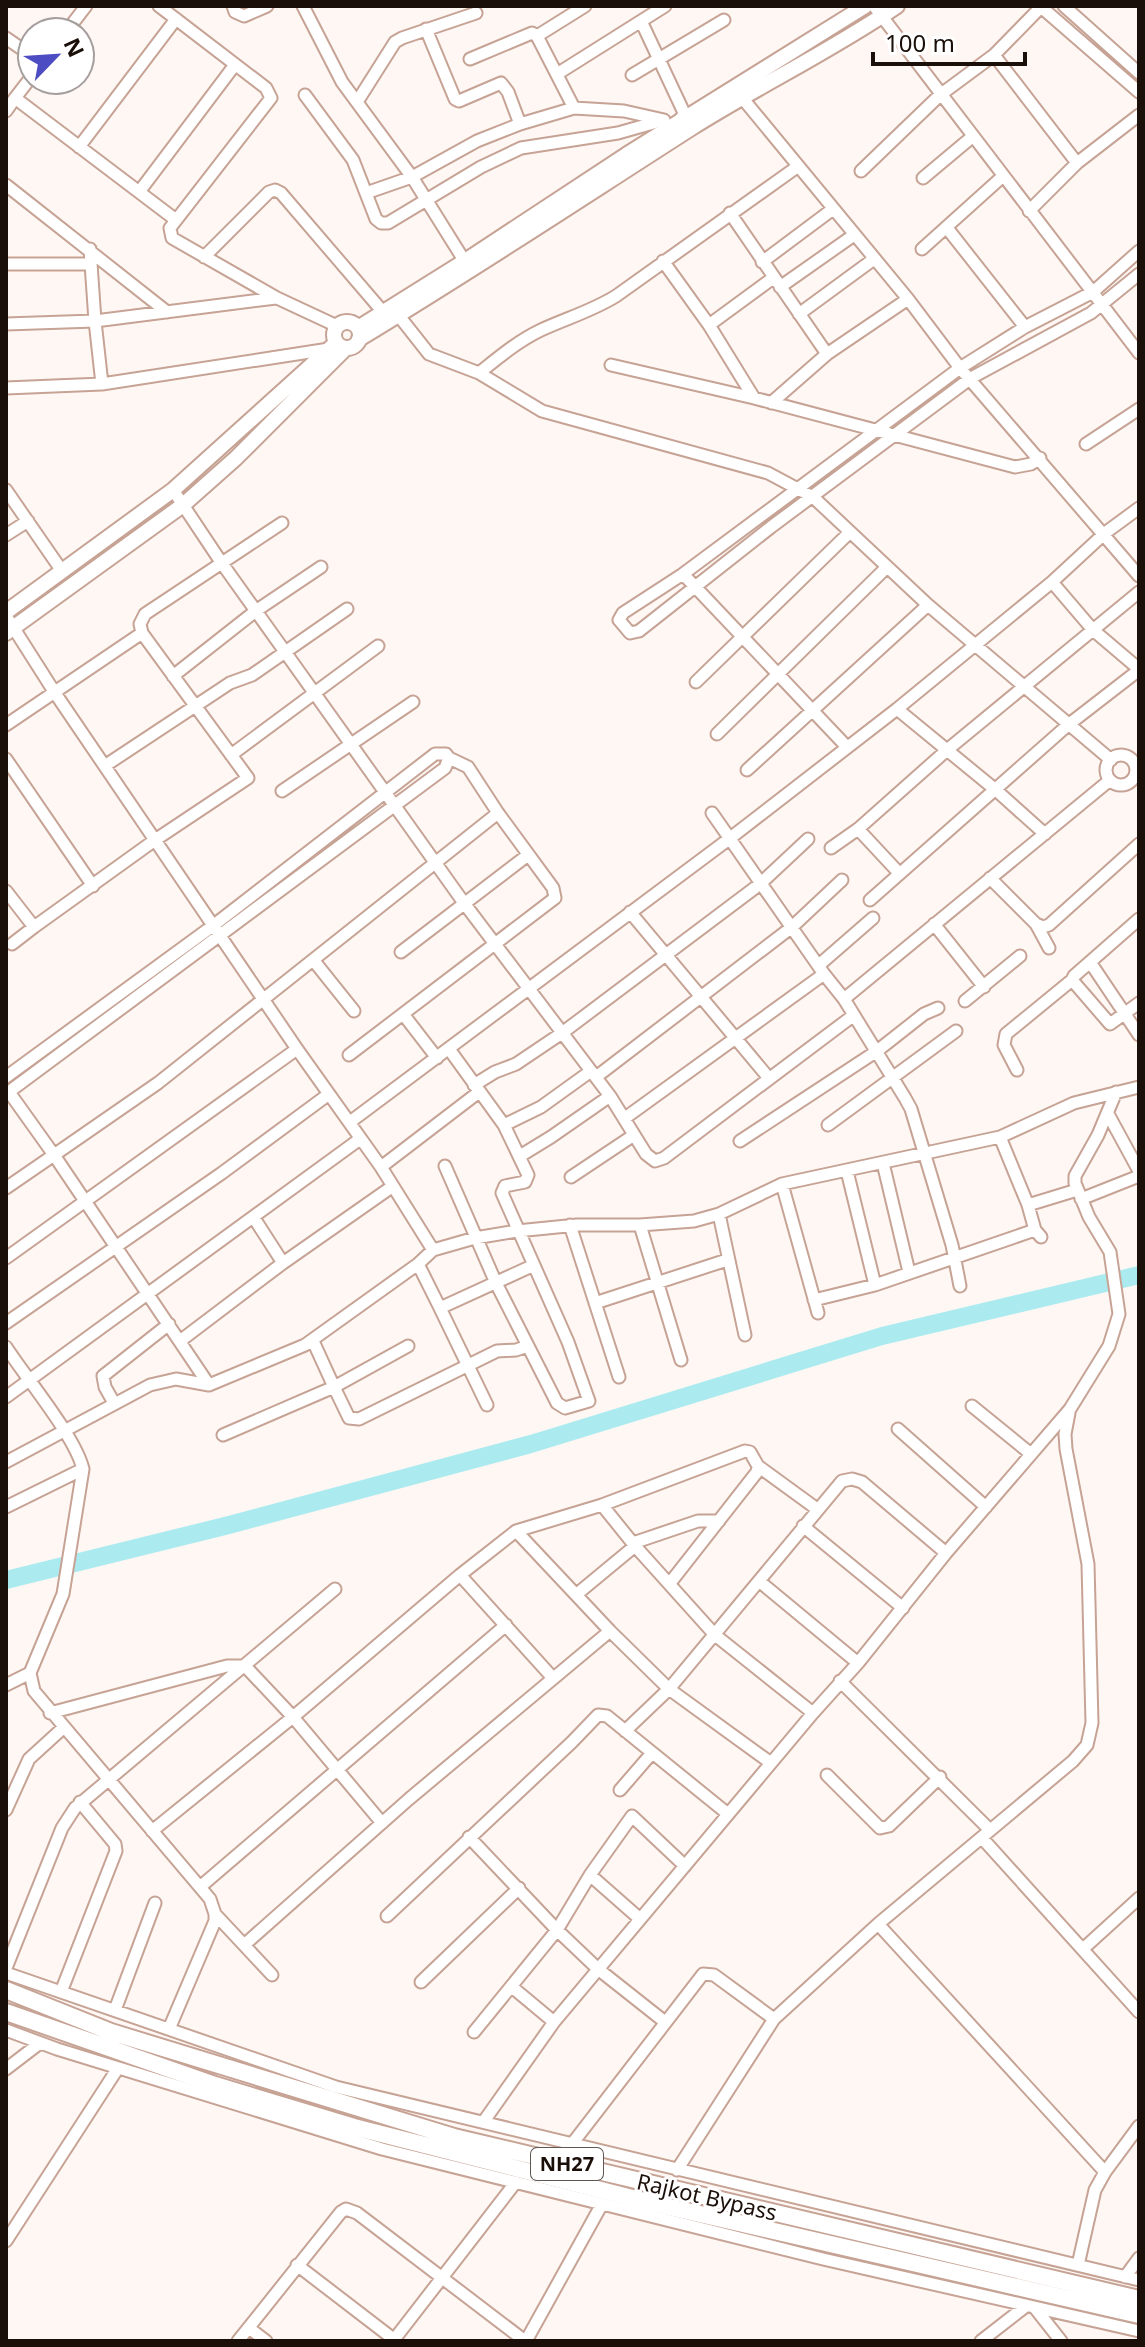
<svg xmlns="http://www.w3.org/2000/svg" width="1145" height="2347" viewBox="0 0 1145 2347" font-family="'Noto Sans',sans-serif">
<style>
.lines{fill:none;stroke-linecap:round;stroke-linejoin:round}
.river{stroke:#abebef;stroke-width:18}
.minor-casing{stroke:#c6a395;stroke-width:15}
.major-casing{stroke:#c6a395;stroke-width:18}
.highway-casing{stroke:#c6a395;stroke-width:20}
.minor{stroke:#fff;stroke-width:11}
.major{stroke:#fff;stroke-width:14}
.highway{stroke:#fff;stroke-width:16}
.labels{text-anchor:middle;stroke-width:6;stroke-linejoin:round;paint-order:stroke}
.shield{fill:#fff;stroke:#5f5754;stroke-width:2}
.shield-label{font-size:20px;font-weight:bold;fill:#1b0f0a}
.street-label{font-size:22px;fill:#1b0f0a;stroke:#fff}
</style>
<rect width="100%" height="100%" fill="#fff7f4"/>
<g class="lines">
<!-- river -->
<path class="river" d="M 6,1580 L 225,1526 L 531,1444 L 882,1336 L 1139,1275"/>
<!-- minor casing -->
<g class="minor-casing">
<path id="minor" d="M 159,6 L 266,88 L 271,98 L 170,228 L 172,238 L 277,298 L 337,326
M 233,6 L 235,12 L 244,16 L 267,6
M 303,6 L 342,82 L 412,177 L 467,265
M 874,6 L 1139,353
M 1040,6 L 1139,92
M 1064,6 L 1139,73
M 641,21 L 686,117 L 681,118
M 426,29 L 455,99 L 459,101 L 501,83 L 508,92 L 520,124
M 66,32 L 86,6
M 537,36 L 585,6
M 6,38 L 32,56
M 994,55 L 1077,163 L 1139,115
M 470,59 L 532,33 L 537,36 L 574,108
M 557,74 L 665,6
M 632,75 L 724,20
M 32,76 L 15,98 L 176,220
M 739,94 L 908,299 L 960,368 L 1139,576
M 305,95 L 353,160 L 376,219 L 381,223 L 388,223 L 481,167 L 521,148 L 618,133 L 664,120
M 357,102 L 395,42 L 402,38 L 476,13
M 6,111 L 15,98
M 79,147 L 176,19
M 861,171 L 940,95 L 994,55 L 1042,6
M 923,178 L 972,137
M 6,185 L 167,312
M 139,192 L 234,66
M 366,193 L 412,177 L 477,141 L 520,124 L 574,108 L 624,111 L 664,120
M 1029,211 L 1077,163
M 730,213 L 827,354
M 947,228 L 1025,327
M 922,249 L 1002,177
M 1139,251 L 1093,292 L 1025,327 L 960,368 L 683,574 L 623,613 L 619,620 L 630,633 L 639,631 L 771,527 L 971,378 L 1091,313 L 1139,274
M 204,257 L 269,192 L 275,190 L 281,193 L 383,312
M 663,261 L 709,325 L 754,398
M 762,262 L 833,209
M 6,264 L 91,264
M 780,287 L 854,235
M 799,314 L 874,259
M 399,316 L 429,354 L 479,373 L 542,411 L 768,473 L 813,497 L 928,605 L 1111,760
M 6,324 L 95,321 L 90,249
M 709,325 L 773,278
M 611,365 L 754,398 L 1015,467 L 1031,464 L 1040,458
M 479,373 C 499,357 518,341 541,330 C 567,318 592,311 616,296 L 797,167
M 102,384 L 95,321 L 276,298
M 6,388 L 102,384 L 329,349
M 771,403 L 827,354 L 908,299
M 1086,444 L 1139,409
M 6,490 L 62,571
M 173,490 L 221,562 L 464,903 L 610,1096 L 646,1154 L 655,1161 L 664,1158 L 854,1015
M 6,535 L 28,521
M 683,574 L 847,747
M 1052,582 L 1093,630 L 1139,669
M 6,616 L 55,693 L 297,1049 L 381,1167 L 433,1250
M 173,676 L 257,610 L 321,567
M 696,682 L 849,533
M 897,709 L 997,791 L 1045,834
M 6,725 L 142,633
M 717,734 L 887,567
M 231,755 L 378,646
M1106 770a15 15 0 1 1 30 0a15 15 0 1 1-30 0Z
M 6,759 L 93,886
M 106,765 L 230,683 L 252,675 L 347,609
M 747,770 L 928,605
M 282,791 L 413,702
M 712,813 L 824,974 L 844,999 L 905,1098 L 911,1109 L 952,1245 L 960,1286
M 858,829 L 899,873
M 831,848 L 858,829 L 947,750 L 1139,592
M 990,878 L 1036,924 L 1043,927 L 1049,925 L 1139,844
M 6,891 L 34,927 L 155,840 L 248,778 L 142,633 L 140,624 L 145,614 L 282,523
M 870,900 L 1068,725 L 1139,670
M 630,912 L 768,1077
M 934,924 L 984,987
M 1036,924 L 1049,948
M 12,944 L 34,927
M 401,952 L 528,855
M 314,961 L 354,1011
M 1090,962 L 1139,1035
M 819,965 L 873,918
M 1072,980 L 1110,1024 L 1139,1003
M 844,999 L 1110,780
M 965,1001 L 1020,956
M 403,1014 L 437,1058
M 349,1055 L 555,898 L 553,888 L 498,813 L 468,767 L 449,758
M 1017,1070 L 1004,1045 L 1006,1034 L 1072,980 L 1074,976 L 1139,919
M 6,1077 L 214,925 L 435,754 L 446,754 L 449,758 L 445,768 L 6,1094
M 596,1077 L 792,927 L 842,880
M 474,1085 L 495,1072 L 516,1064 L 562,1033 L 760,884 L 808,839
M 1108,1114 L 1139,1171
M 625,1118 L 824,974
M 350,1122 L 729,839 L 897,709 L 1052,582 L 1105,533 L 1139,508
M 504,1125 L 541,1107 L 591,1071
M 828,1125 L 956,1031
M 1000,1137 L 1028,1205 L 1035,1230 L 1041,1237
M 740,1141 L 877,1051 L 924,1014 L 938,1008
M 520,1156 L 551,1137 L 610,1096
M 883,1163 L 909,1272
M 445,1166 L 496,1283 L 557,1403 L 565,1408 L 589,1401 L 568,1342 L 502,1193 L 505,1186 L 525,1182 L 528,1175 L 504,1125 L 449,1049
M 381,1167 L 479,1092
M 847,1171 L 875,1285
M 571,1177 L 634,1135
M 782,1184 L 818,1313
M 6,1188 L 54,1155 L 9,1092
M 1081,1199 L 1139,1176
M 1028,1205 L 1077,1190
M 719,1214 L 745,1335
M 254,1218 L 283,1263
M 570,1225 L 619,1377
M 640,1225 L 681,1360
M 6,1258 L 297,1049
M 418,1264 L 440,1308 L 534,1265
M 814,1300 L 875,1285 L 1035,1230
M 595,1303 L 727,1260
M 440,1308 L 487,1405
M 6,1323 L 222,1173 L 329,1094
M 180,1341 L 283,1263 L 393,1186
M 408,1346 L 334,1387 L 349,1418 L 359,1419 L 497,1351 L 516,1350 L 528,1346
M 6,1347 C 26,1378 75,1436 83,1469 L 63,1594 L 30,1673 L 34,1691 L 210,1899 L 215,1914 L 272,1975
M 209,1385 L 54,1155 L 158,1083 L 498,813
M 6,1397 L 360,1139
M 114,1403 L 105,1387 L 103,1376 L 169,1324
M 972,1406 L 1031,1454
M 898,1429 L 986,1507
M 223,1435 L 334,1387 L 313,1341
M 6,1462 L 150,1385 L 176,1379 L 209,1385 L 305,1345 L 418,1264 L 433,1250 L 475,1238 L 517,1231 L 577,1225 L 640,1225 L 694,1221 L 719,1214 L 782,1184 L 1000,1137 L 1074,1103 L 1139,1087
M 758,1466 L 817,1509
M 602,1505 L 635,1546
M 6,1507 L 83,1469
M 803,1526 L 903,1608
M 516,1531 L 602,1505 L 745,1451 L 750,1452 L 758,1466 L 757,1472 L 670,1583
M 633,1543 L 698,1521 L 719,1521
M 460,1575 L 516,1531 L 610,1631 L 669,1689 L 771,1763
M 759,1581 L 858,1663
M 577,1594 L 635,1546 L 715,1635 L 813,1713
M 840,1681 L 990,1830
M 6,1685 L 30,1673
M 50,1713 L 227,1666 L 245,1666 L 293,1717 L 382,1823
M 625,1731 L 669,1689 L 842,1481 L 852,1479 L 862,1482 L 946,1553
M 827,1775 L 880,1828 L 889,1826 L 940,1777
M 620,1790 L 652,1753
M 6,1810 L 29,1759 L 63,1728
M 152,1831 L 293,1717 L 460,1575 L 552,1677
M 469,1837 L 557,1930 L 598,1969 L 665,2022
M 982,1838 L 1139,2012
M 590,1875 L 640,1919
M 200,1887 L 506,1625
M 387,1916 L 572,1742 L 598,1715 L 607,1716 L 728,1814
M 878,1924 L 1105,2172
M 244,1945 L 409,1799 L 610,1631
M 1084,1948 L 1139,1898
M 6,1968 L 62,1828 L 75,1808 L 335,1589
M 6,1973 L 336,2087 L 1139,2280
M 421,1982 L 519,1888
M 512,1987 L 554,2022
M 61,1992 L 116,1851 L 115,1844 L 80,1802
M 115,2010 L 155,1903
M 169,2029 L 215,1921 L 215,1914
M 6,2030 L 57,2049 L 382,2149 L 823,2259 L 1139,2331
M 474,2032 L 557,1930 L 590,1875 L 632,1816 L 685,1866
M 6,2069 L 40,2043
M 484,2121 L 554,2022 L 813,1713 L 858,1663 L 946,1553 L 1070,1409 L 1109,1346 L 1119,1314 L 1110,1252 L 1089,1217 L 1075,1183 L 1075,1176 L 1098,1135 L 1116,1092
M 572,2144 L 703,1974 L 714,1975 L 774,2019
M 677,2170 L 774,2019 L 878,1924 L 1073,1761 L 1087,1745 L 1092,1723 L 1088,1564 L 1066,1449 L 1065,1434 L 1069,1413
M 6,2241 L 118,2068
M 297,2265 L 396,2341
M 1078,2265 L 1095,2190 L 1105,2172 L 1139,2126
M 1125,2277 L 1139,2258
M 1035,2308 L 1061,2341
M 249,2328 L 266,2341
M 238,2341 L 341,2212 L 346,2209 L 357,2213 L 525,2341
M 393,2341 L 516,2182
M 526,2341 L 602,2204
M 981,2341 L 1026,2306"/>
</g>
<!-- major casing -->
<g class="major-casing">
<path id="major" d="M334 335a13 13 0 1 1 26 0a13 13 0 1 1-26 0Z
M 358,328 L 465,261 L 626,155 L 865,6
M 359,339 C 472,271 582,198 693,127 C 760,85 831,51 897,6
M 6,612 L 173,490 L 336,343
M 6,633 L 183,505 L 236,458 L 346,348"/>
</g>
<!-- highway casing -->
<g class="highway-casing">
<path id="highway" d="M 6,1990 L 111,2032 L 454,2137 L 1139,2299
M 6,2012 L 215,2085 L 354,2127 L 652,2203 L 1139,2315"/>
</g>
<!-- minor -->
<use href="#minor" class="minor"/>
<!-- major -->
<use href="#major" class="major"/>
<!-- highway -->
<use href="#highway" class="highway"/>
</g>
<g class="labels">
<!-- shield labels -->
<rect class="shield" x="531" y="2148" width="72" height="32" rx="6"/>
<g class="shield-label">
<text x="567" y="2171">NH27</text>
</g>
<!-- street labels -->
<g class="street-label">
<text transform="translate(707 2197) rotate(13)" y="8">Rajkot Bypass</text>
</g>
</g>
<!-- border -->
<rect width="1145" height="2347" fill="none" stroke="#1b0f0a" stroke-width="16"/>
<!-- north arrow -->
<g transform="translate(56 56) rotate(65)"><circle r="38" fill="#ffffff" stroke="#a49f9d" stroke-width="2"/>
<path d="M0-6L14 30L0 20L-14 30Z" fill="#4e4cc2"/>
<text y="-12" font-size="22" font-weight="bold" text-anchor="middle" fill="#1b0f0a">N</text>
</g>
<!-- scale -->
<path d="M873 52v12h152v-12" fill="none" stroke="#1b0f0a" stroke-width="4"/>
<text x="885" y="52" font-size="24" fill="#1b0f0a" stroke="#ffffff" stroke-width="6" paint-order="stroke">100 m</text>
</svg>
